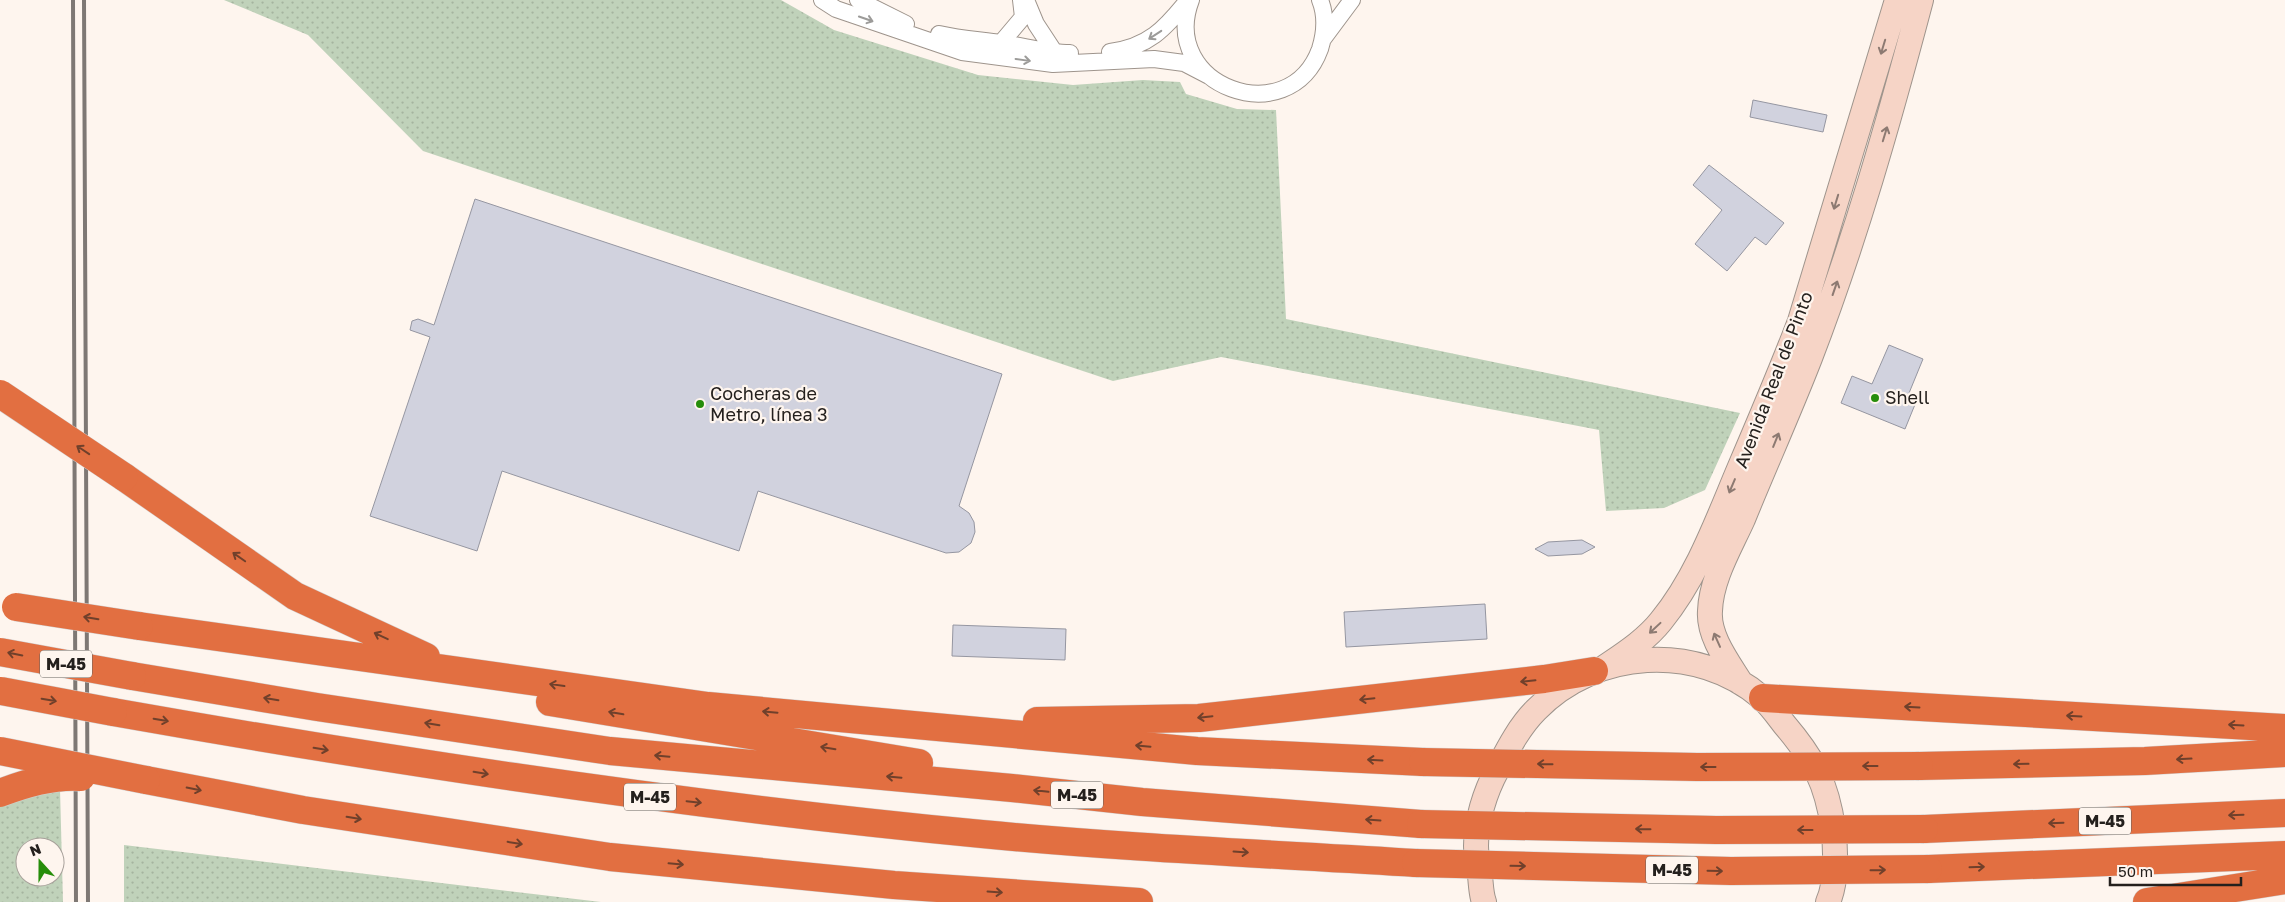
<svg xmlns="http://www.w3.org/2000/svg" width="2285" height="902" viewBox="0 0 2285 902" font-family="'Golos Text',sans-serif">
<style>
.grass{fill:url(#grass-dots);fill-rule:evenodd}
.building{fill:#d1d2de;stroke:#9596a1}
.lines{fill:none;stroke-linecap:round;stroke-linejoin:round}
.street-casing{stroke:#9e948c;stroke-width:18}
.secondary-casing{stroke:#9e948c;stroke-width:26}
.highway-casing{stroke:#d3d2d2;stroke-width:29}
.street{stroke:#fff;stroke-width:16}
.secondary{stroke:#f6d4c6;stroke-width:24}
.highway{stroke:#e26f41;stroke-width:28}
.rail{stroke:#7e7874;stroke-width:4}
.highway-bridge-casing{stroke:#d3d2d2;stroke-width:29;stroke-linecap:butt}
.highway-bridge{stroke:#e26f41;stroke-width:28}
.oneway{stroke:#9c9b99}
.oneway2{stroke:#8d7a72}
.oneway3{stroke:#70402b}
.poi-dot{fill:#268d0a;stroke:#fef5ee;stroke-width:2}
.labels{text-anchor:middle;stroke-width:4.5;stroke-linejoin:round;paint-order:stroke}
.shield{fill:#fef5ee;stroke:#65605c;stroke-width:1}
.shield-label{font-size:16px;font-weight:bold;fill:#24201d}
.street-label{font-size:18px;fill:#24201d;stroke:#fef5ee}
.poi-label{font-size:18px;fill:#24201d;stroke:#fef5ee;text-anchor:start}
</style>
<defs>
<pattern id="grass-dots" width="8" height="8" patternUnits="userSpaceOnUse" patternTransform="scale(1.25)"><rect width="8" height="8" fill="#c0d2ba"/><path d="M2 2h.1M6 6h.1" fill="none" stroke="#a5b49f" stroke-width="1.8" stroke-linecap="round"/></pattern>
</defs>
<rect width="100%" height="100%" fill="#fef5ee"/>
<!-- grass -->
<path class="grass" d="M 224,0 L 781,0 L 834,30 L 978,75 L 1073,85 L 1143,80 L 1180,82 L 1186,94 L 1237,109 L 1276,110 L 1286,319 L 1740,413 L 1705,490 L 1664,508 L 1606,511 L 1599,430 L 1221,357 L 1113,381 L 423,151 L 308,35 Z
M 60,789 L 63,902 L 0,902 L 0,804 ZM 25,847 L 55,847 L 55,877 L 25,877 Z
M 124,845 L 601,902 L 124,902 Z"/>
<!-- building -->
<path class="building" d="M 1753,100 L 1827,115 L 1823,132 L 1750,117 Z
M 1709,165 L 1784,223 L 1766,245 L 1755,237 L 1727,271 L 1695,244 L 1722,210 L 1693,185 Z
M 475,199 L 1002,374 L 959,506 L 969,513 L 974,522 L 975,532 L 971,543 L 959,552 L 946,553 L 758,491 L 739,551 L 502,471 L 477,551 L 370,516 L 430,337 L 410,330 L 412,321 L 418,319 L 434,325 Z
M 1889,345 L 1923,359 L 1907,398 L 1916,402 L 1905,429 L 1841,403 L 1852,376 L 1872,384 Z
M 1582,540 L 1595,547 L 1582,554 L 1548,556 L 1535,549 L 1548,542 Z
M 1485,604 L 1487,639 L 1346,647 L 1344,612 Z
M 953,625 L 1066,629 L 1065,660 L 952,656 Z"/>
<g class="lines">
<!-- street casing -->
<g class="street-casing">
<path id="street" d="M 822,0 L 836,9 L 962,52 L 1053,64 L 1154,59 L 1184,63 L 1209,76
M 858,0 L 906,24
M 1026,0 L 1036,24 L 1055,53
M 1191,0 C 1158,86 1289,134 1320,49 C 1325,33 1326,15 1320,0
M 939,34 C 960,39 980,40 1001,43 C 1024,46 1047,53 1070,53
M 1323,39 L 1352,0
M 1001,43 L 1023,17 L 1021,0
M 1110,52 C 1148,47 1165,29 1188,0"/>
</g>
<!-- secondary casing -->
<g class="secondary-casing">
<path id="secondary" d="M 1605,667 C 1624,654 1646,640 1661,621 C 1697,577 1717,521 1739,469 C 1760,420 1781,371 1800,321 L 1897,0
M 1741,683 C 1728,662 1708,636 1710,611 C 1711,579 1730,548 1743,519 C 1765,465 1789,412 1810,358 C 1855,241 1889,121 1921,0
M 1484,902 C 1481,894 1481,884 1480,876 C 1479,866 1476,856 1476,846 C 1476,821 1485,792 1497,770 C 1508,749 1519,727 1536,710 C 1595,649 1697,642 1762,698 C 1770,705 1777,715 1784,724 C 1813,758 1827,783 1833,828 C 1836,849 1837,882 1828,902"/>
</g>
<!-- highway casing -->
<g class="highway-casing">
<path id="highway" d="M 124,477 L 295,596 L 426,657
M 139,626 L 708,706 L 1197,751 L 1423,762
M 132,676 L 317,707 L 610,751 L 1012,788 L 1142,802 L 1421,824
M 1763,698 L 2285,728
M 550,702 L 919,763
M 113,712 C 401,763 690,806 982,834 C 1126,848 1272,854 1416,863
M 1037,721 L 1199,718 L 1544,679 L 1594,671
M 1919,766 L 2145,761 L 2285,753
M 146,780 L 303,810 L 610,857 L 894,885 L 1139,902
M 1924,829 L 2285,813
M 1928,869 L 2285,855
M 2147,902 L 2285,880"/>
</g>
<!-- street -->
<use href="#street" class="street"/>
<!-- secondary -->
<use href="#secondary" class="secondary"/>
<!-- highway -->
<use href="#highway" class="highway"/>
<!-- rail -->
<path class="rail" d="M 73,0 L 76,902
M 84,0 L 88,902"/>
<!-- highway-bridge casing -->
<g class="highway-bridge-casing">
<path id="highway-bridge" d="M 0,394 L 124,477
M 16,607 L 139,626
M 0,652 L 132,676
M 1,691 L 113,712
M 0,751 L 146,780
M 1423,762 L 1697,767 L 1919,766
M 0,793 C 26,783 53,775 81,777
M 1421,824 L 1716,830 L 1924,829
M 1416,863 L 1731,871 L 1928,869"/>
</g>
<!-- highway-bridge -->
<use href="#highway-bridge" class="highway-bridge"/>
</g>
<!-- one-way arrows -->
<defs><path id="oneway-shaft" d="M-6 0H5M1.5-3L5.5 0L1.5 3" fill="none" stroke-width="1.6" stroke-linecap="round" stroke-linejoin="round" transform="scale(1.25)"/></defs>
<g class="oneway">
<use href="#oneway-shaft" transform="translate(866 19) rotate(19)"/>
<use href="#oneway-shaft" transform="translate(1155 35) rotate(147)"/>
<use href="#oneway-shaft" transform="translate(1023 60) rotate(8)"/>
</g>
<g class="oneway2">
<use href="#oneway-shaft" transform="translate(1883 47) rotate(107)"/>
<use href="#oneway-shaft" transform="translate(1885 134) rotate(-73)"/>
<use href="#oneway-shaft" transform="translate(1836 202) rotate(107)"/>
<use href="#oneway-shaft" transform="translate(1835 288) rotate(-71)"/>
<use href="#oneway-shaft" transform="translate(1776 440) rotate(-68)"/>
<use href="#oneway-shaft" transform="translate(1732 486) rotate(113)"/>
<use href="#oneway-shaft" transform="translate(1655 628) rotate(137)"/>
<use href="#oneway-shaft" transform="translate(1717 640) rotate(-114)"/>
</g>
<g class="oneway3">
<use href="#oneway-shaft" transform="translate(83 450) rotate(-146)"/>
<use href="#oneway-shaft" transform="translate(239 557) rotate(-145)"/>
<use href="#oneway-shaft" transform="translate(91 618) rotate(-171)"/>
<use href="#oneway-shaft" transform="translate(381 636) rotate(-155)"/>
<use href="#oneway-shaft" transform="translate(15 654) rotate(-169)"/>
<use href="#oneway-shaft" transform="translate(1528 681) rotate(174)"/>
<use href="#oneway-shaft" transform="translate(557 685) rotate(-172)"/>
<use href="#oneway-shaft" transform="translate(271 699) rotate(-171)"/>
<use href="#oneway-shaft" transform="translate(1367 699) rotate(174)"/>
<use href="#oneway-shaft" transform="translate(49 700) rotate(10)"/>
<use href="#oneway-shaft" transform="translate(1912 707) rotate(-177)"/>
<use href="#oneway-shaft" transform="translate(770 712) rotate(-175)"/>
<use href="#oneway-shaft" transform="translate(616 713) rotate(-170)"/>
<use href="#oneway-shaft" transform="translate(2074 716) rotate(-177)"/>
<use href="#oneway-shaft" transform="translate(1205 717) rotate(174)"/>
<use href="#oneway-shaft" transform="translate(161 720) rotate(10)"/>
<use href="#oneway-shaft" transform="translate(432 724) rotate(-171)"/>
<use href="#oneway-shaft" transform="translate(2236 725) rotate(-177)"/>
<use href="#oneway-shaft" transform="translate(1143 746) rotate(-175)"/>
<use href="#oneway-shaft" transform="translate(828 748) rotate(-171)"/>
<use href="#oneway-shaft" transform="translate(321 749) rotate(9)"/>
<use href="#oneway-shaft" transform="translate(662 756) rotate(-175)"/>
<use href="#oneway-shaft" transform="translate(2184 759) rotate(177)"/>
<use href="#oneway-shaft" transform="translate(1375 760) rotate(-177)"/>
<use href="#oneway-shaft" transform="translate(1545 764) rotate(-179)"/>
<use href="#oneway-shaft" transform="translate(2021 764) rotate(179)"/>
<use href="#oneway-shaft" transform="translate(1870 766) rotate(180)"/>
<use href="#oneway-shaft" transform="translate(1708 767) rotate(180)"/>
<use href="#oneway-shaft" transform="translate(481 773) rotate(9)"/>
<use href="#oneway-shaft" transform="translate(894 777) rotate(-175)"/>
<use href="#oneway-shaft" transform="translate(194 789) rotate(11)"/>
<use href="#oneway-shaft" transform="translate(1041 791) rotate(-174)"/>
<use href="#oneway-shaft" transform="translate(694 802) rotate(6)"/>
<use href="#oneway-shaft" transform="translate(2236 815) rotate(178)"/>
<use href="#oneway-shaft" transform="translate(354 818) rotate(9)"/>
<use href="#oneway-shaft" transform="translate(1373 820) rotate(-176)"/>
<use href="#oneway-shaft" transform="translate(2056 823) rotate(178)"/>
<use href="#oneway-shaft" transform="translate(1643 829) rotate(-179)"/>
<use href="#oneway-shaft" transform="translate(1805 830) rotate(180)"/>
<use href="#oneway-shaft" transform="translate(515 843) rotate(9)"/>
<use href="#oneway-shaft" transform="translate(1241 852) rotate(4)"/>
<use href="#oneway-shaft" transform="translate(676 864) rotate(5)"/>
<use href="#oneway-shaft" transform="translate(1518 866) rotate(1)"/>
<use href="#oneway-shaft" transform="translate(1977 867) rotate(-2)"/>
<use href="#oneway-shaft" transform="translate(1878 870) rotate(-1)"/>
<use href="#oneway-shaft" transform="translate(1715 871) rotate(1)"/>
<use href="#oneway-shaft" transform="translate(995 892) rotate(4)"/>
</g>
<!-- markers -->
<g class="poi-dot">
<circle cx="1875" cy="398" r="5"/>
<circle cx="700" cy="404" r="5"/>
</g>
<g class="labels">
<!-- shield labels -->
<g class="shield">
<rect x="40" y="650.5" width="52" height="27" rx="4"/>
<rect x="1051" y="781.5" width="52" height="27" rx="4"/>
<rect x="624" y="783.5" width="52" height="27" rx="4"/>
<rect x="2079" y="807.5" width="52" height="27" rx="4"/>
<rect x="1646" y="856.5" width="52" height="27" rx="4"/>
</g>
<g class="shield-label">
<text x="66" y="670">M-45</text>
<text x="1077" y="801">M-45</text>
<text x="650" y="803">M-45</text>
<text x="2105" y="827">M-45</text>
<text x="1672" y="876">M-45</text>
</g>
<!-- street labels -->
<g class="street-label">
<text transform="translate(1774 380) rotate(-69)" y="6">Avenida Real de Pinto</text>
</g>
<!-- poi labels -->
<g class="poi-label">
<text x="710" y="400">Cocheras de<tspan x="710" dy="21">Metro, línea 3</tspan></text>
<text x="1885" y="404">Shell</text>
</g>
</g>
<!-- north arrow -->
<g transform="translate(40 862) rotate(339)"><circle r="24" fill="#fef5ee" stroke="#a7a09a"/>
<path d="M0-4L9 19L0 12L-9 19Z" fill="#268d0a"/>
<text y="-8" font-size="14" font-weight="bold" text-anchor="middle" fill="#24201d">N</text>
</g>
<!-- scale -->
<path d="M2110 877v8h131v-8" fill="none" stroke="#24201d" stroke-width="2.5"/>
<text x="2118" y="877" font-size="15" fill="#24201d" stroke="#fef5ee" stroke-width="4" paint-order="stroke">50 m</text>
</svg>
